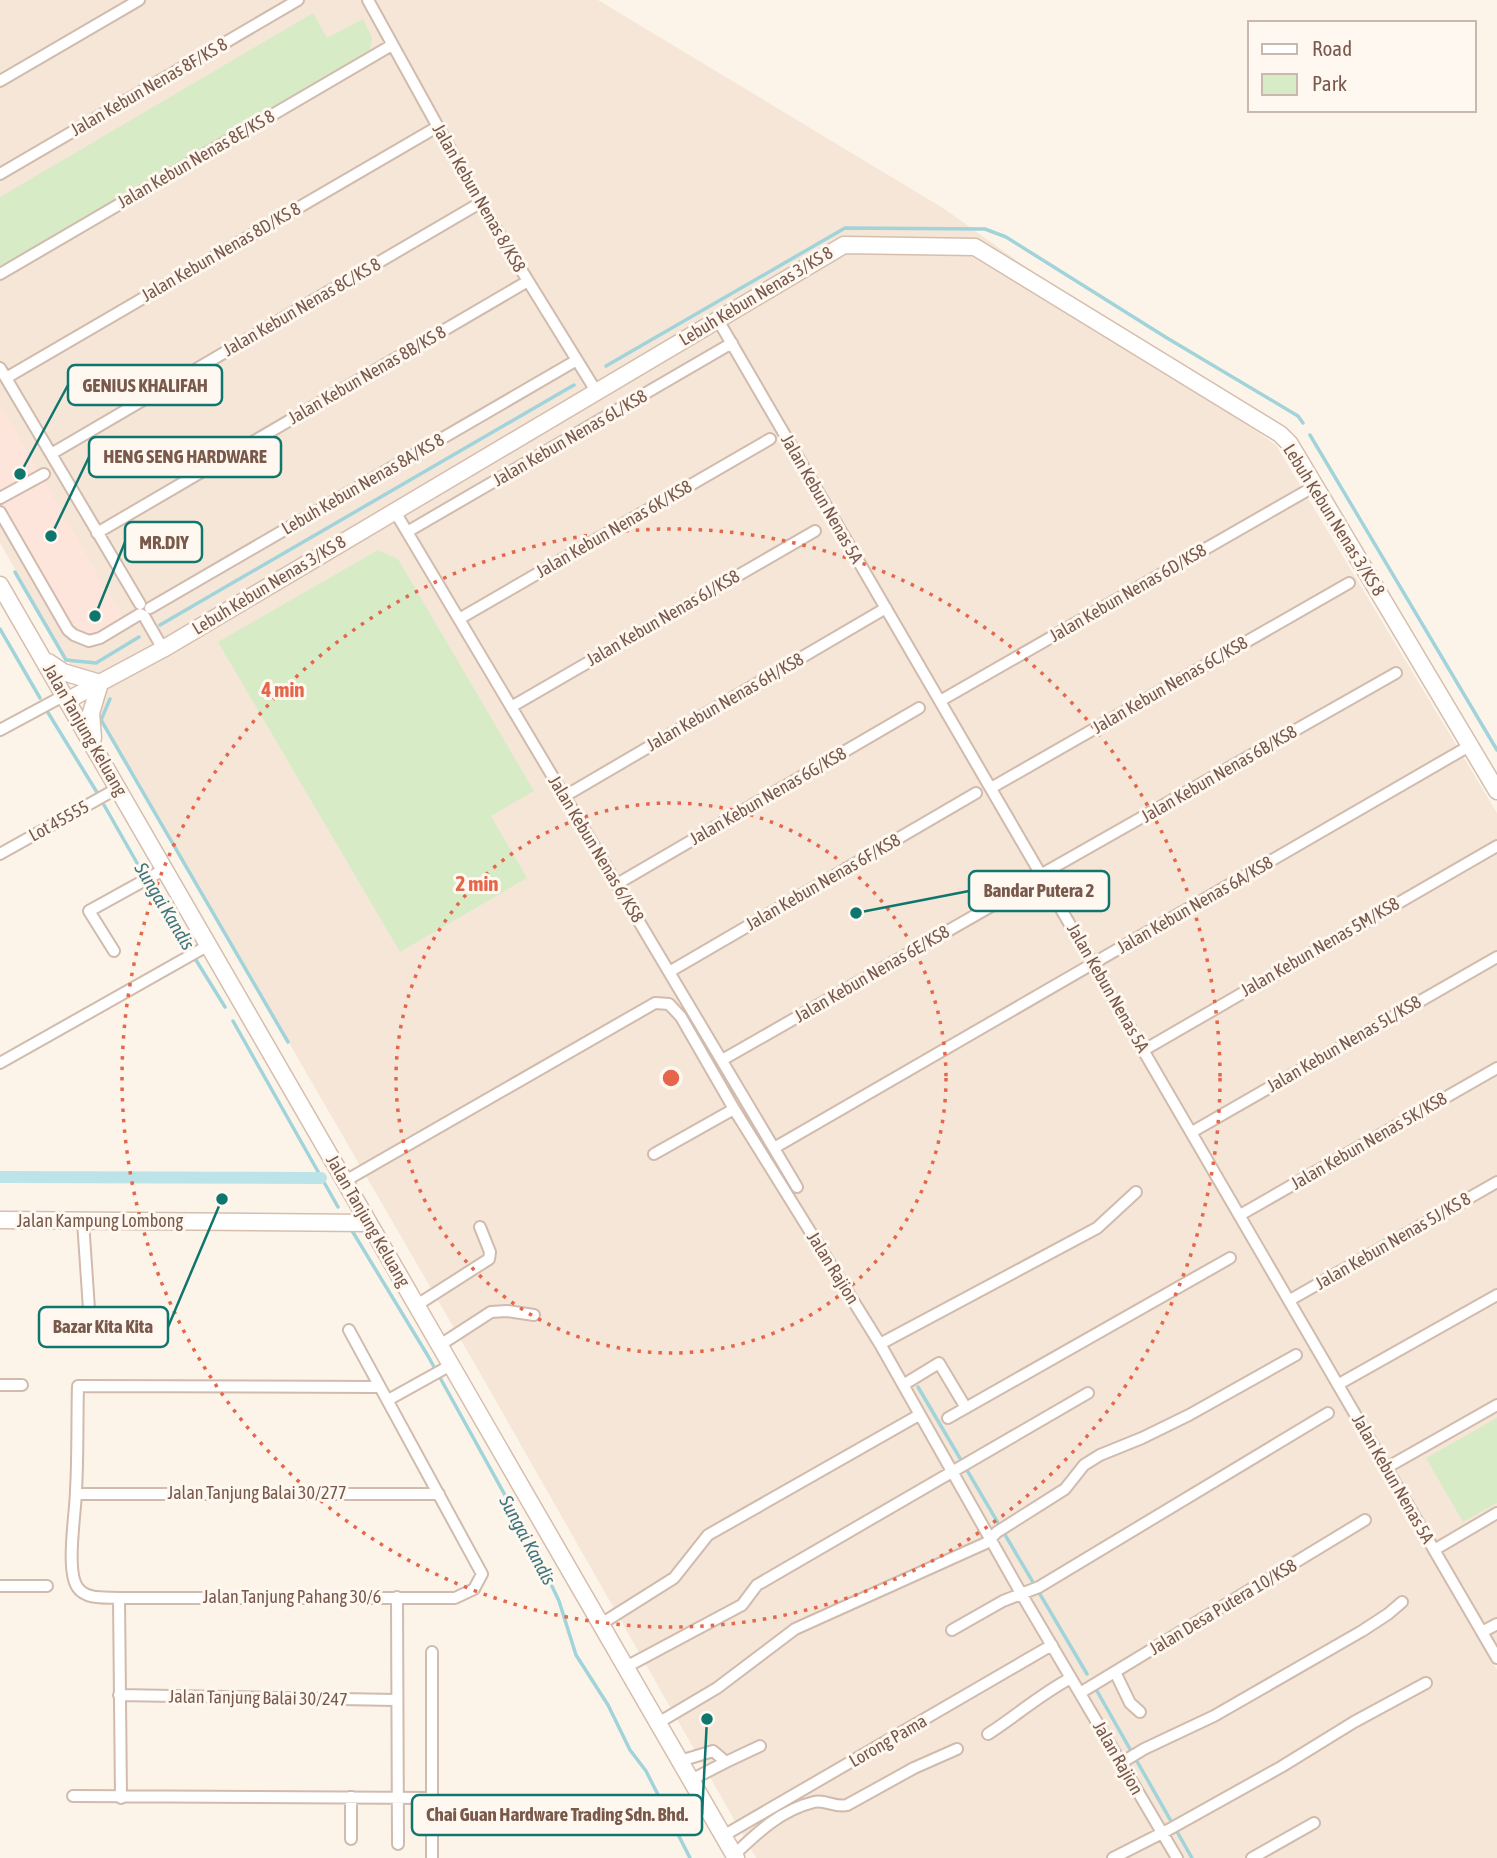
<svg xmlns="http://www.w3.org/2000/svg" width="1497" height="1858" viewBox="0 0 1497 1858" font-family="'Asap Condensed',sans-serif">
<style>
.residential{fill:#f5e6d7}
.commercial{fill:#fee5dc}
.green{fill:#d7ecc6}
.lines{fill:none;stroke-linecap:round;stroke-linejoin:round}
.stream{stroke:#a1d4da;stroke-width:3.5}
.canal{stroke:#bce4e8;stroke-width:12}
.street-casing{stroke:#d0bbad;stroke-width:14}
.secondary-casing{stroke:#d6bead;stroke-width:19}
.street{stroke:#fff;stroke-width:10}
.secondary{stroke:#fff;stroke-width:16}
.ring{fill:none;stroke:#e5664a;stroke-width:3.5;stroke-dasharray:3.5 7}
.labels{text-anchor:middle;stroke-width:6;stroke-linejoin:round;paint-order:stroke}
.street-label{font-size:18px;fill:#79594b;stroke:#fff8f0}
.water-label{font-size:19px;font-style:italic;fill:#3d767e;stroke:#fff8f0}
.centre{fill:#e5664a;stroke:#fff8f0;stroke-width:3.5}
.ring-label{font-size:21px;text-anchor:middle;font-weight:bold;fill:#e5664a;stroke:#fff8f0;stroke-width:6;stroke-linejoin:round;paint-order:stroke}
.leader{fill:none;stroke:#0f766e;stroke-width:2.5}
.callout-dot{fill:#0f766e;stroke:#fff8f0;stroke-width:2.5}
.callout{fill:#fff8f0;stroke:#0f766e;stroke-width:2.5}
.callout-label{font-size:19px;text-anchor:middle;font-weight:bold;fill:#79594b}
</style>
<rect width="100%" height="100%" fill="#fdf4e9"/>
<!-- residential -->
<path class="residential" d="M 0,0 L 598,0 L 943,208 L 1276,445 L 1497,813 L 1497,1659 L 1127,1032 L 1497,1670 L 1497,1858 L 756,1858 L 484,1380 L 0,543 Z"/>
<!-- commercial -->
<path class="commercial" d="M 0,404 L 123,618 L 97,635 L 89,636 L 71,627 L 0,503 Z"/>
<!-- green -->
<path class="green" d="M 313,13 L 327,38 L 363,19 L 372,37 L 370,50 L 0,268 L 0,197 Z
M 378,550 L 398,559 L 534,791 L 491,816 L 527,878 L 400,952 L 218,642 Z
M 1497,1418 L 1497,1503 L 1463,1522 L 1426,1458 Z"/>
<g class="lines">
<!-- stream -->
<path class="stream" d="M 606,366 L 845,228 L 985,229 L 1006,237 L 1167,338 L 1298,416 L 1303,423
M 1310,435 L 1497,750
M 15,572 L 66,660 L 96,663 L 139,637
M 160,625 L 574,385
M 0,629 L 40,698
M 110,699 L 101,720 L 288,1042
M 47,711 L 98,794
M 104,805 L 149,884 L 225,1007
M 233,1021 L 338,1207
M 351,1229 L 428,1356 L 532,1544 L 559,1601 L 576,1655 L 608,1705 L 630,1750 L 646,1771 L 690,1858
M 918,1387 L 1087,1674
M 1097,1691 L 1192,1858"/>
<!-- canal -->
<path class="canal" d="M 0,1177 L 321,1178"/>
<!-- street casing -->
<g class="street-casing">
<path id="street" d="M 368,0 L 480,203 L 596,391
M 0,81 L 139,0
M 0,174 L 298,0
M 0,274 L 392,45
M 718,320 L 1497,1658
M 0,368 L 140,604
M 6,378 L 437,127
M 51,454 L 480,203
M 0,498 L 44,474
M 394,510 L 797,1187
M 0,512 L 68,630 L 74,635 L 89,641 L 100,638 L 140,614 L 144,616 L 163,649
M 407,532 L 732,343
M 97,533 L 528,281
M 150,608 L 577,360
M 459,619 L 770,439
M 940,701 L 1315,486
M 511,707 L 815,531
M 0,730 L 65,695
M 991,788 L 1349,583
M 565,796 L 886,608
M 0,854 L 118,788
M 1042,874 L 1396,673
M 617,884 L 919,708
M 114,951 L 89,911 L 165,869
M 669,972 L 976,793
M 1144,1050 L 1497,846
M 722,1060 L 1023,888
M 0,1063 L 209,945
M 1192,1132 L 1497,957
M 774,1148 L 1471,745
M 654,1154 L 734,1109
M 345,1181 L 655,1003 L 669,1004 L 681,1017 L 734,1109 L 880,1344 L 1022,1595 L 1177,1858
M 1240,1215 L 1497,1068
M 83,1221 L 90,1324
M 1290,1300 L 1497,1182
M 417,1305 L 489,1259 L 490,1252 L 480,1227
M 349,1330 L 482,1574 L 474,1589 L 455,1598 L 119,1598 C 105,1597 87,1600 78,1588 C 65,1572 76,1511 76,1490 C 78,1456 77,1421 78,1386 L 380,1387
M 880,1344 L 1097,1228 L 1136,1192
M 440,1345 L 491,1312 L 507,1311 L 534,1315
M 1339,1384 L 1497,1295
M 0,1385 L 22,1385
M 903,1385 L 939,1363 L 966,1408
M 388,1400 L 451,1365
M 948,1418 L 1230,1258
M 1386,1468 L 1497,1405
M 76,1494 L 439,1494
M 1434,1550 L 1497,1513
M 0,1586 L 47,1586
M 397,1597 L 398,1844
M 119,1598 L 121,1798
M 601,1624 L 674,1578 L 708,1535 L 919,1415
M 952,1630 L 1003,1601 L 1039,1587 L 1328,1413
M 1482,1632 L 1497,1624
M 432,1652 L 432,1858
M 626,1667 L 742,1605 L 757,1585 L 1088,1393
M 1115,1672 L 1130,1703 L 1140,1712
M 1080,1693 L 1365,1520
M 119,1695 L 396,1700
M 658,1723 L 717,1688 L 795,1629 L 986,1543 L 997,1532 L 1065,1489 L 1084,1465 L 1100,1455 L 1142,1438 L 1189,1415 L 1296,1355
M 988,1734 C 1016,1716 1042,1693 1071,1678
M 680,1761 L 713,1751 L 726,1762 L 691,1780
M 726,1762 L 760,1746
M 1121,1763 L 1144,1749 L 1214,1716 L 1362,1631 L 1388,1614 L 1402,1602
M 73,1796 L 432,1798
M 351,1797 L 351,1839
M 723,1836 L 1052,1645
M 734,1855 C 758,1832 781,1810 814,1802 C 825,1799 835,1808 847,1805 L 914,1768 L 957,1749
M 1113,1858 L 1168,1830 L 1281,1767 L 1354,1722 L 1426,1683
M 1252,1858 L 1314,1823"/>
</g>
<!-- secondary casing -->
<g class="secondary-casing">
<path id="secondary" d="M 0,585 L 736,1858
M 48,662 L 63,672 L 100,683
M 68,700 L 163,649 L 844,245 L 975,247 L 1280,434 L 1290,444 L 1497,791
M 93,738 L 91,713 L 100,683
M 0,1220 L 369,1223"/>
</g>
<!-- street -->
<use href="#street" class="street"/>
<!-- secondary -->
<use href="#secondary" class="secondary"/>
</g>
<!-- distance rings -->
<g class="ring">
<circle cx="671" cy="1078" r="275"/>
<circle cx="671" cy="1078" r="549"/>
</g>
<g class="labels">
<!-- street labels -->
<g class="street-label">
<text transform="translate(149 87) rotate(-30)" y="6">Jalan Kebun Nenas 8F/KS 8</text>
<text transform="translate(196 159) rotate(-30)" y="6">Jalan Kebun Nenas 8E/KS 8</text>
<text transform="translate(479 198) rotate(60)" y="6">Jalan Kebun Nenas 8/KS8</text>
<text transform="translate(221 252) rotate(-30)" y="6">Jalan Kebun Nenas 8D/KS 8</text>
<text transform="translate(756 296) rotate(-31)" y="6">Lebuh Kebun Nenas 3/KS 8</text>
<text transform="translate(302 307) rotate(-30)" y="6">Jalan Kebun Nenas 8C/KS 8</text>
<text transform="translate(367 375) rotate(-30)" y="6">Jalan Kebun Nenas 8B/KS 8</text>
<text transform="translate(570 438) rotate(-30)" y="6">Jalan Kebun Nenas 6L/KS8</text>
<text transform="translate(363 484) rotate(-30)" y="6">Lebuh Kebun Nenas 8A/KS 8</text>
<text transform="translate(822 499) rotate(60)" y="6">Jalan Kebun Nenas 5A</text>
<text transform="translate(1334 520) rotate(58)" y="6">Lebuh Kebun Nenas 3/KS 8</text>
<text transform="translate(614 529) rotate(-30)" y="6">Jalan Kebun Nenas 6K/KS8</text>
<text transform="translate(269 585) rotate(-31)" y="6">Lebuh Kebun Nenas 3/KS 8</text>
<text transform="translate(1128 593) rotate(-30)" y="6">Jalan Kebun Nenas 6D/KS8</text>
<text transform="translate(663 618) rotate(-30)" y="6">Jalan Kebun Nenas 6J/KS8</text>
<text transform="translate(1170 685) rotate(-30)" y="6">Jalan Kebun Nenas 6C/KS8</text>
<text transform="translate(725 702) rotate(-30)" y="6">Jalan Kebun Nenas 6H/KS8</text>
<text transform="translate(85 730) rotate(60)" y="6">Jalan Tanjung Keluang</text>
<text transform="translate(1219 774) rotate(-30)" y="6">Jalan Kebun Nenas 6B/KS8</text>
<text transform="translate(768 796) rotate(-30)" y="6">Jalan Kebun Nenas 6G/KS8</text>
<text transform="translate(59 821) rotate(-29)" y="6">Lot 45555</text>
<text transform="translate(596 849) rotate(59)" y="6">Jalan Kebun Nenas 6/KS8</text>
<text transform="translate(823 882) rotate(-30)" y="6">Jalan Kebun Nenas 6F/KS8</text>
<text transform="translate(1195 905) rotate(-30)" y="6">Jalan Kebun Nenas 6A/KS8</text>
<text transform="translate(1320 947) rotate(-30)" y="6">Jalan Kebun Nenas 5M/KS8</text>
<text transform="translate(872 974) rotate(-30)" y="6">Jalan Kebun Nenas 6E/KS8</text>
<text transform="translate(1108 988) rotate(60)" y="6">Jalan Kebun Nenas 5A</text>
<text transform="translate(1344 1044) rotate(-30)" y="6">Jalan Kebun Nenas 5L/KS8</text>
<text transform="translate(1369 1141) rotate(-30)" y="6">Jalan Kebun Nenas 5K/KS8</text>
<text x="100" y="1227">Jalan Kampung Lombong</text>
<text transform="translate(368 1221) rotate(60)" y="6">Jalan Tanjung Keluang</text>
<text transform="translate(1393 1241) rotate(-30)" y="6">Jalan Kebun Nenas 5J/KS 8</text>
<text transform="translate(833 1268) rotate(58)" y="6">Jalan Rajion</text>
<text transform="translate(1393 1479) rotate(60)" y="6">Jalan Kebun Nenas 5A</text>
<text x="257" y="1499">Jalan Tanjung Balai 30/277</text>
<text x="292" y="1603">Jalan Tanjung Pahang 30/6</text>
<text transform="translate(1223 1607) rotate(-31)" y="6">Jalan Desa Putera 10/KS8</text>
<text transform="translate(258 1698) rotate(1)" y="6">Jalan Tanjung Balai 30/247</text>
<text transform="translate(888 1741) rotate(-30)" y="6">Lorong Pama</text>
<text transform="translate(1118 1758) rotate(60)" y="6">Jalan Rajion</text>
</g>
<!-- water labels -->
<g class="water-label">
<text transform="translate(165 906) rotate(59)" y="7">Sungai Kandis</text>
<text transform="translate(528 1540) rotate(62)" y="7">Sungai Kandis</text>
</g>
</g>
<circle cx="671" cy="1078" r="10" class="centre"/>
<g class="ring-label">
<text x="283" y="697">4 min</text>
<text x="477" y="891">2 min</text>
</g>
<!-- callouts -->
<path class="leader" d="M20 474L68 385M51 536L89 457M95 616L125 542M856 913L969 891M222 1199L168 1327M707 1719L702 1815"/>
<g class="callout-dot">
<circle cx="20" cy="474" r="7"/>
<circle cx="51" cy="536" r="7"/>
<circle cx="95" cy="616" r="7"/>
<circle cx="856" cy="913" r="7"/>
<circle cx="222" cy="1199" r="7"/>
<circle cx="707" cy="1719" r="7"/>
</g>
<g class="callout">
<rect x="68" y="365" width="154" height="40" rx="7"/>
<rect x="89" y="437" width="192" height="40" rx="7"/>
<rect x="125" y="522" width="77" height="40" rx="7"/>
<rect x="969" y="871" width="140" height="40" rx="7"/>
<rect x="39" y="1307" width="129" height="40" rx="7"/>
<rect x="412" y="1795" width="290" height="40" rx="7"/>
</g>
<g class="callout-label">
<text x="145" y="392">GENIUS KHALIFAH</text>
<text x="185" y="463">HENG SENG HARDWARE</text>
<text x="164" y="549">MR.DIY</text>
<text x="1039" y="897">Bandar Putera 2</text>
<text x="103" y="1333">Bazar Kita Kita</text>
<text x="557" y="1821">Chai Guan Hardware Trading Sdn. Bhd.</text>
</g>
<!-- legend -->
<rect x="1248" y="21" width="228" height="91" fill="#fff8f0" stroke="#c9b8ae" stroke-width="2"/>
<rect x="1262" y="44" width="35" height="10" fill="#ffffff" stroke="#c9b8ae" stroke-width="2"/>
<text x="1312" y="56" font-size="21" fill="#79594b">Road</text>
<rect x="1262" y="74" width="35" height="21" fill="#d7ecc6" stroke="#c9b8ae" stroke-width="2"/>
<text x="1312" y="91" font-size="21" fill="#79594b">Park</text>
</svg>
